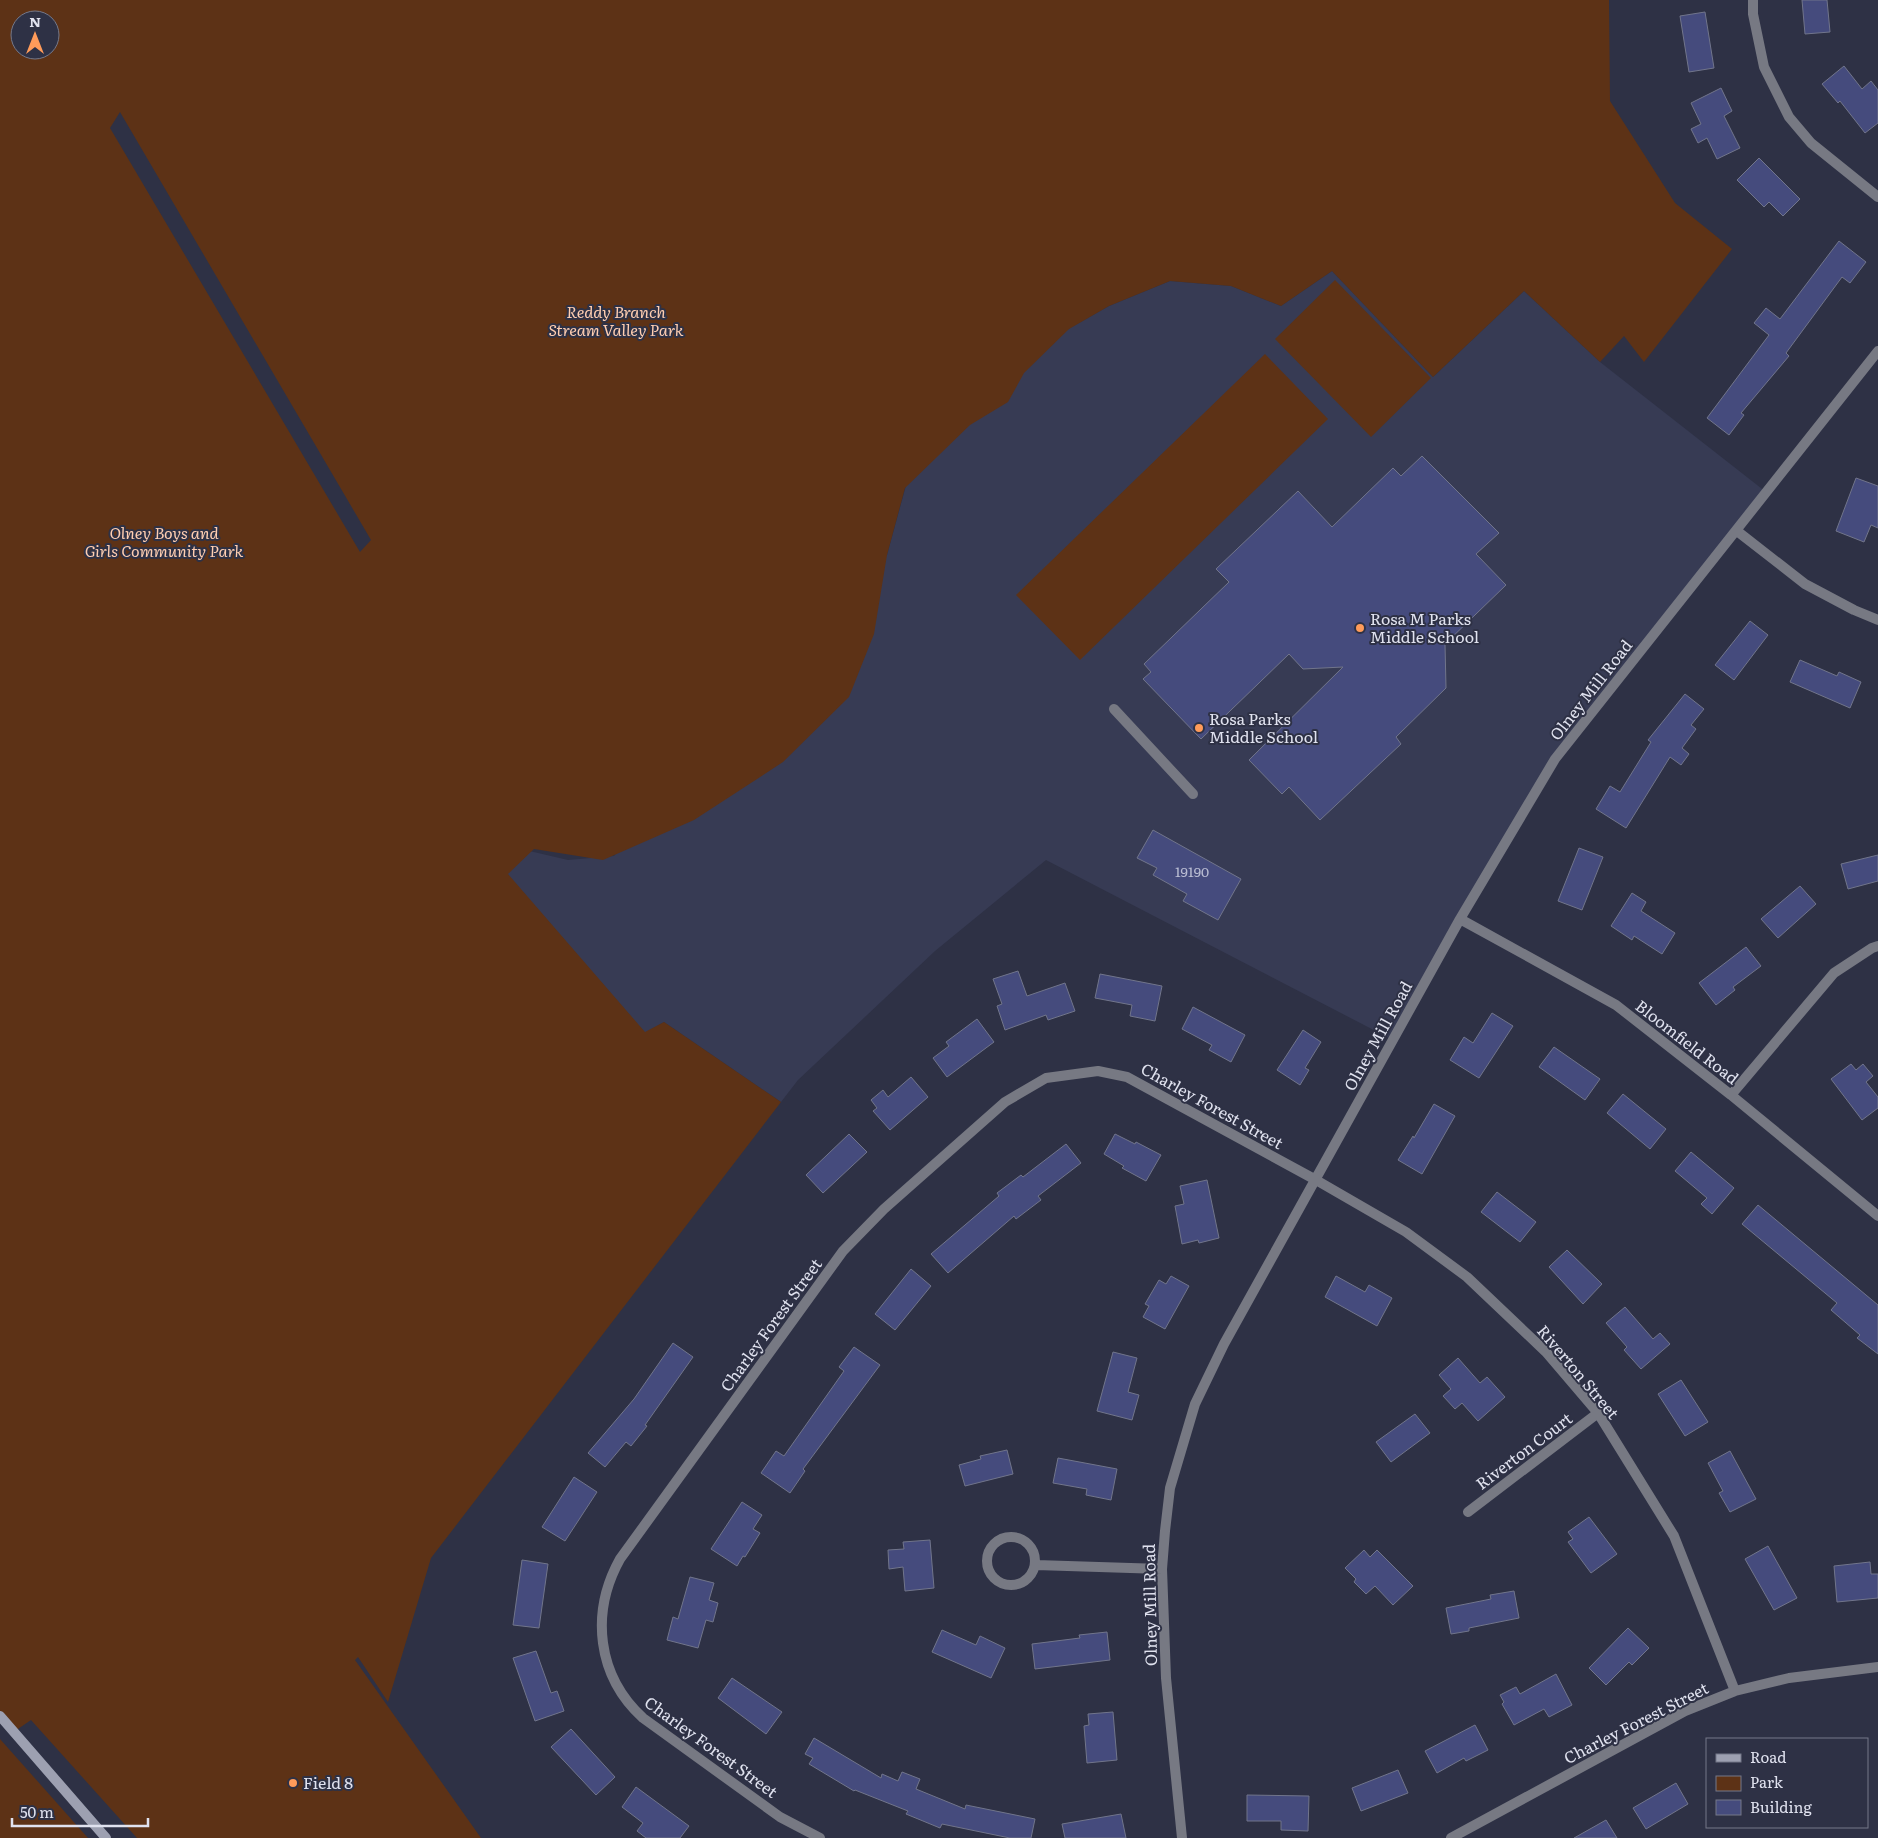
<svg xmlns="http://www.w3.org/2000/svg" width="1878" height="1838" viewBox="0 0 1878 1838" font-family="Literata,serif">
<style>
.built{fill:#373b54}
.green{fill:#5d3216;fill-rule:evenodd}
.building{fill:#454b7d;stroke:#71758b}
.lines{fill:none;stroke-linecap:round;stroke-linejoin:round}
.service{stroke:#777983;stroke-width:10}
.minor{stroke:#777983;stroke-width:10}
.secondary{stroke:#9da0b1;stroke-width:10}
.poi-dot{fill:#ff9b5a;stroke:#2e3145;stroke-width:2}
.labels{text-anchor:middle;stroke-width:4;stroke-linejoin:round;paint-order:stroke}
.number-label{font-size:14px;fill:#b9bcd2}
.park-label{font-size:16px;font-style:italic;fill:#ffceb1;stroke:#2e3145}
.poi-label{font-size:16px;fill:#e0e2ef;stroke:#2e3145;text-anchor:start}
.street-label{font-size:16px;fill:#e0e2ef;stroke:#2e3145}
</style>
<rect width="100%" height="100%" fill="#2e3145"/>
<!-- built -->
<path class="built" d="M 1332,271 L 1433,377 L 1524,291 L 1600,362 L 1766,492 L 1555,759 L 1393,1040 L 1046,860 L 935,951 L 798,1080 L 781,1102 L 664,1022 L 482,1125 L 482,840 L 568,860 L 614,856 L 887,555 L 907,482 L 1038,346 L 1109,306 L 1170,281 L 1231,286 L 1281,306 Z"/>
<!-- green -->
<path class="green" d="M 0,0 L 1609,0 L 1610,101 L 1675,203 L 1732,249 L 1644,362 L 1624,336 L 1600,362 L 1524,291 L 1433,377 L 1332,271 L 1281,306 L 1231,286 L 1170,281 L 1109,306 L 1069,329 L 1024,373 L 1008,402 L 970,425 L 905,488 L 887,555 L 874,634 L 849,697 L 783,762 L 694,820 L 603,860 L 534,849 L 508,874 L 645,1032 L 664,1022 L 781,1102 L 431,1558 L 388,1702 L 358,1657 L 355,1660 L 481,1838 L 137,1838 L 31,1720 L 15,1731 L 0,1714 ZM 20,20 L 50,20 L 50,50 L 20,50 ZM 120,112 L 371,540 L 360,552 L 110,128 Z
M 1335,280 L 1431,378 L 1371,437 L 1275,339 Z
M 1265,354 L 1328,419 L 1080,660 L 1016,595 Z
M 0,1739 L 88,1838 L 0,1838 Z"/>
<!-- building -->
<path class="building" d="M 1802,0 L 1827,0 L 1830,32 L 1805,34 Z
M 1705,12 L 1714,68 L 1689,72 L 1680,16 Z
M 1844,66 L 1862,89 L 1871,81 L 1878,90 L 1878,123 L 1865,133 L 1840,101 L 1838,103 L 1822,84 Z
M 1721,88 L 1732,111 L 1724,116 L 1740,148 L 1717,159 L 1707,138 L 1698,143 L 1691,129 L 1701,124 L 1691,103 Z
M 1759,158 L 1800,199 L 1783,216 L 1769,202 L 1764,207 L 1737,180 Z
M 1839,241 L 1866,262 L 1850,283 L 1842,277 L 1786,353 L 1789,356 L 1741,413 L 1744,415 L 1729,435 L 1707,418 L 1769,335 L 1754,323 L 1766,308 L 1780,319 Z
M 1422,456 L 1499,533 L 1476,554 L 1506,585 L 1445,644 L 1446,688 L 1396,737 L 1401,744 L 1320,820 L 1289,787 L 1282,794 L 1249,760 L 1343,667 L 1303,669 L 1289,654 L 1201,739 L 1143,679 L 1151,672 L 1144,664 L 1229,582 L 1216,569 L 1298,491 L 1332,527 L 1393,468 L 1401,476 Z
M 1856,478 L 1878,486 L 1878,528 L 1871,525 L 1864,542 L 1836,531 Z
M 1750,621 L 1768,635 L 1734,680 L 1715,665 Z
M 1800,660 L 1837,676 L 1839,672 L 1861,682 L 1850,708 L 1790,682 Z
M 1685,694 L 1704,709 L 1691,725 L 1696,729 L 1682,748 L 1689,754 L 1681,765 L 1670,757 L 1626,828 L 1596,809 L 1610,786 L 1620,792 L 1651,742 L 1648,740 Z
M 1153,830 L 1241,879 L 1218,920 L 1183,901 L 1187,894 L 1153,875 L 1157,868 L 1137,858 Z
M 1579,848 L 1603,857 L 1582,910 L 1558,901 Z
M 1878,855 L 1878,881 L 1848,889 L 1841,864 Z
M 1800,886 L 1816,904 L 1778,938 L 1761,919 Z
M 1632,893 L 1646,902 L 1641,911 L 1675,933 L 1662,954 L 1634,936 L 1632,940 L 1611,926 Z
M 1746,947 L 1761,966 L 1733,987 L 1735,990 L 1716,1005 L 1699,983 Z
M 1018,971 L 1027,996 L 1065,983 L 1075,1011 L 1048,1020 L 1046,1015 L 1005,1030 L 997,1006 L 1002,1004 L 993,979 Z
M 1100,974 L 1162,986 L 1155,1021 L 1130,1016 L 1132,1005 L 1095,998 Z
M 1193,1007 L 1245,1035 L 1231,1062 L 1209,1050 L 1212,1045 L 1182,1029 Z
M 1492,1013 L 1513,1026 L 1479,1078 L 1450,1060 L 1464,1037 L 1473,1043 Z
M 977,1019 L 994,1042 L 947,1077 L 933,1058 L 949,1046 L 946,1042 Z
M 1303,1030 L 1321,1042 L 1305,1068 L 1309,1070 L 1300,1085 L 1277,1070 Z
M 1554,1047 L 1600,1079 L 1585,1100 L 1539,1067 Z
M 1851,1064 L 1856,1070 L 1863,1064 L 1873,1076 L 1866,1082 L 1878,1097 L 1878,1108 L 1862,1120 L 1831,1079 Z
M 911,1077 L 928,1097 L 890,1130 L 873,1111 L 877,1108 L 871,1100 L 883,1090 L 888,1097 Z
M 1623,1094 L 1666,1129 L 1650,1149 L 1607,1113 Z
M 1434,1104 L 1455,1116 L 1422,1174 L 1398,1160 L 1413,1136 L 1414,1138 Z
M 849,1134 L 867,1152 L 823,1193 L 806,1175 Z
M 1115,1134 L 1135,1144 L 1136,1142 L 1161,1155 L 1146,1181 L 1122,1168 L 1124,1166 L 1104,1154 Z
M 1066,1144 L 1081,1163 L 1038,1196 L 1041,1200 L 1016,1219 L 1014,1216 L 948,1273 L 931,1254 L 999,1196 L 997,1193 L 1021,1175 L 1023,1177 Z
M 1691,1152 L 1734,1188 L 1712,1214 L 1701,1204 L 1707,1198 L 1675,1171 Z
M 1207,1180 L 1219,1238 L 1199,1243 L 1198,1240 L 1182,1244 L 1175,1206 L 1184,1204 L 1180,1186 Z
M 1497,1192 L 1536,1222 L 1520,1242 L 1481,1212 Z
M 1758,1205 L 1878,1305 L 1878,1354 L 1857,1338 L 1860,1335 L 1831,1310 L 1837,1303 L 1742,1224 Z
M 1567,1250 L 1602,1284 L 1583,1304 L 1549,1267 Z
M 911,1269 L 931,1286 L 895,1330 L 875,1314 Z
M 1171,1276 L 1189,1286 L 1165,1329 L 1143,1317 L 1149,1306 L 1145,1304 L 1159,1280 L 1166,1284 Z
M 1336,1276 L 1365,1292 L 1369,1285 L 1392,1298 L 1377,1326 L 1325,1297 Z
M 1625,1307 L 1653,1339 L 1660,1333 L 1670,1344 L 1641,1369 L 1624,1350 L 1627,1347 L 1606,1323 Z
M 673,1343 L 693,1357 L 645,1425 L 647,1426 L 631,1446 L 626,1442 L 605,1467 L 588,1453 L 634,1399 Z
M 854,1347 L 880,1365 L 803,1469 L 805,1471 L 790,1493 L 761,1473 L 776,1451 L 784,1456 L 844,1371 L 839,1367 Z
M 1113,1352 L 1137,1358 L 1128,1392 L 1139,1395 L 1132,1420 L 1097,1411 Z
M 1458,1358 L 1480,1383 L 1487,1377 L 1505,1397 L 1478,1421 L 1462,1403 L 1455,1409 L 1443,1396 L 1451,1389 L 1439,1375 Z
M 1681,1380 L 1708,1422 L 1685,1436 L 1658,1394 Z
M 1415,1414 L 1430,1433 L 1391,1462 L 1376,1442 Z
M 1007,1450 L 1013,1474 L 965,1486 L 959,1465 L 981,1459 L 980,1456 Z
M 1730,1451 L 1756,1499 L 1730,1512 L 1719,1493 L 1723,1491 L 1708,1463 Z
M 1058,1458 L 1117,1469 L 1111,1500 L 1086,1495 L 1087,1489 L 1053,1483 Z
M 574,1477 L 597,1492 L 565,1541 L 542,1527 Z
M 742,1502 L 762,1515 L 753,1529 L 760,1533 L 745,1557 L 743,1556 L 737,1566 L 711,1549 Z
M 1589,1517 L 1617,1554 L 1591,1573 L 1568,1542 L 1573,1539 L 1568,1532 Z
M 930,1540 L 934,1588 L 905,1591 L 903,1567 L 889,1569 L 888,1550 L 904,1549 L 903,1542 Z
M 1768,1546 L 1797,1598 L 1774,1610 L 1745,1559 Z
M 1364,1550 L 1370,1557 L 1377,1550 L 1413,1586 L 1393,1605 L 1375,1586 L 1366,1594 L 1354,1582 L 1356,1579 L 1345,1568 Z
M 522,1560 L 548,1564 L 539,1628 L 513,1625 Z
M 1870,1562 L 1871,1574 L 1878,1574 L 1878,1598 L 1837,1602 L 1834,1566 Z
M 690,1577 L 714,1583 L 709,1600 L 718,1603 L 713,1622 L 706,1620 L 698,1648 L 667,1640 L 673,1617 L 678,1619 Z
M 1514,1591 L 1519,1618 L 1469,1628 L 1469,1631 L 1451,1634 L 1446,1608 L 1491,1599 L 1490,1595 Z
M 1628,1628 L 1649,1648 L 1632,1665 L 1629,1662 L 1606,1685 L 1589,1668 Z
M 942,1630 L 976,1645 L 980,1636 L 1005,1648 L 991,1678 L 932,1652 Z
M 1107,1632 L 1110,1660 L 1035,1669 L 1032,1644 L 1080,1638 L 1079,1635 Z
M 536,1651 L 551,1693 L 557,1691 L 564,1711 L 535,1721 L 513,1658 Z
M 1556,1674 L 1572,1705 L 1549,1717 L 1544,1709 L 1514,1725 L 1502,1704 L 1504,1702 L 1500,1695 L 1516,1687 L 1520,1694 Z
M 732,1678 L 782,1712 L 766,1734 L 718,1698 Z
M 1113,1712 L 1117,1760 L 1087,1763 L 1084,1726 L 1089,1725 L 1088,1714 Z
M 1475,1725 L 1488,1750 L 1466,1761 L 1464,1758 L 1437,1773 L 1425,1751 Z
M 571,1729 L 615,1777 L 596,1795 L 551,1747 Z
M 814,1738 L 881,1778 L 882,1774 L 898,1781 L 902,1772 L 920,1779 L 916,1789 L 965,1809 L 966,1805 L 1035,1819 L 1031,1838 L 1010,1838 L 942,1824 L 940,1828 L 906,1814 L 908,1811 L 855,1790 L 854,1791 L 809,1764 L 813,1758 L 805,1754 Z
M 1398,1770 L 1408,1793 L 1361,1811 L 1352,1788 Z
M 1676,1783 L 1688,1804 L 1646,1829 L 1633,1808 Z
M 636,1787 L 689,1826 L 680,1838 L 646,1838 L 637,1831 L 643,1823 L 622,1807 Z
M 1247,1795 L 1309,1796 L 1308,1831 L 1281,1830 L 1281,1821 L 1247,1821 Z
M 1121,1814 L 1126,1838 L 1065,1838 L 1062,1824 Z
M 1606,1820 L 1617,1838 L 1574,1838 Z"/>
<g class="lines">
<!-- service -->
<path class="service" d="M 1114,709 L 1193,794"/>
<!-- minor -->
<path class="minor" d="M 1753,0 L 1753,14 L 1764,67 L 1789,117 L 1811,143 L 1878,197
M 1737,531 L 1805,584 L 1854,610 L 1878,620
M 1460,919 L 1616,1005 L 1731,1095 L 1878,1216
M 1731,1095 L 1834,973 L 1872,948 L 1878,946
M 1468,1512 L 1598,1413
M987 1561a24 24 0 1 1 48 0a24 24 0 1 1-48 0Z
M 1036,1565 L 1162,1569
M 820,1838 L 780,1817 L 643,1718 C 597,1676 590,1613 620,1559 L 843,1251 L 884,1209 L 1005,1102 L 1046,1078 L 1098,1071 L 1127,1077 L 1316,1180 L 1406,1232 L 1467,1277 L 1546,1352 L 1598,1413 L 1674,1536 L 1735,1691
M 1182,1838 L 1166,1678 L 1162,1569 L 1165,1531 L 1170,1488 L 1195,1404 L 1224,1344 L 1460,919 L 1555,759 L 1878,351
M 1451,1838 L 1685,1711 L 1735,1691 L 1789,1678 L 1878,1667"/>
<!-- secondary -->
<path class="secondary" d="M 0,1716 L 106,1838"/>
</g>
<!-- markers -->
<g class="poi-dot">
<circle cx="1360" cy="628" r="5"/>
<circle cx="1199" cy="728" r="5"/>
<circle cx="293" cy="1783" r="5"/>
</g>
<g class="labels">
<!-- number labels -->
<g class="number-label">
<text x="1192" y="877">19190</text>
</g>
<!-- park labels -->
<g class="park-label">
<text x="616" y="318">Reddy Branch<tspan x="616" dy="18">Stream Valley Park</tspan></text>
<text x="164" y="539">Olney Boys and<tspan x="164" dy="18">Girls Community Park</tspan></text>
</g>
<!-- poi labels -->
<g class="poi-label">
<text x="1370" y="625">Rosa M Parks<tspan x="1370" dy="18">Middle School</tspan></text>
<text x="1209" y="725">Rosa Parks<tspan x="1209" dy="18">Middle School</tspan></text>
<text x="303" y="1789">Field 8</text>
</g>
<!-- street labels -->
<g class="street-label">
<text transform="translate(1591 690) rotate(-52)" y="6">Olney Mill Road</text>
<text transform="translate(1378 1036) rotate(-61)" y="6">Olney Mill Road</text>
<text transform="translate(1687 1042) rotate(38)" y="6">Bloomfield Road</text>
<text transform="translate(1212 1106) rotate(29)" y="6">Charley Forest Street</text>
<text transform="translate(771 1325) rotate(-54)" y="6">Charley Forest Street</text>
<text transform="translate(1578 1372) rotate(50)" y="6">Riverton Street</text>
<text transform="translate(1524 1451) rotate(-37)" y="6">Riverton Court</text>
<text transform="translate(1150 1605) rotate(-91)" y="6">Olney Mill Road</text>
<text transform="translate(1636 1723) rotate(-27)" y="6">Charley Forest Street</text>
<text transform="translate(711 1747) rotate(36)" y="6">Charley Forest Street</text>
</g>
</g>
<!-- legend -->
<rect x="1706" y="1738" width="162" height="90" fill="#2e3145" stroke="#757889"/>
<rect x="1716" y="1754" width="25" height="8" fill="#9da0b1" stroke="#757889"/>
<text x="1750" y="1763" font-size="15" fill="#e0e2ef">Road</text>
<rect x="1716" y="1776" width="25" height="15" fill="#5d3216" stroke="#757889"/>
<text x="1750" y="1788" font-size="15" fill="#e0e2ef">Park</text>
<rect x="1716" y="1800" width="25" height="15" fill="#454b7d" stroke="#757889"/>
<text x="1750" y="1813" font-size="15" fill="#e0e2ef">Building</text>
<!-- north arrow -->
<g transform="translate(35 35)"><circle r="24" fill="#2e3145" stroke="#757889"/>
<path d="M0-4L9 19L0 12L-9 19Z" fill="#ff9b5a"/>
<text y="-8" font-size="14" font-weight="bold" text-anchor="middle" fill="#e0e2ef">N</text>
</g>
<!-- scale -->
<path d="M12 1818v8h136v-8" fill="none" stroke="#e0e2ef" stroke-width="2.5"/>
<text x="20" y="1818" font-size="15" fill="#e0e2ef" stroke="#2e3145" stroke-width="4" paint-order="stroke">50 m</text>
</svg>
